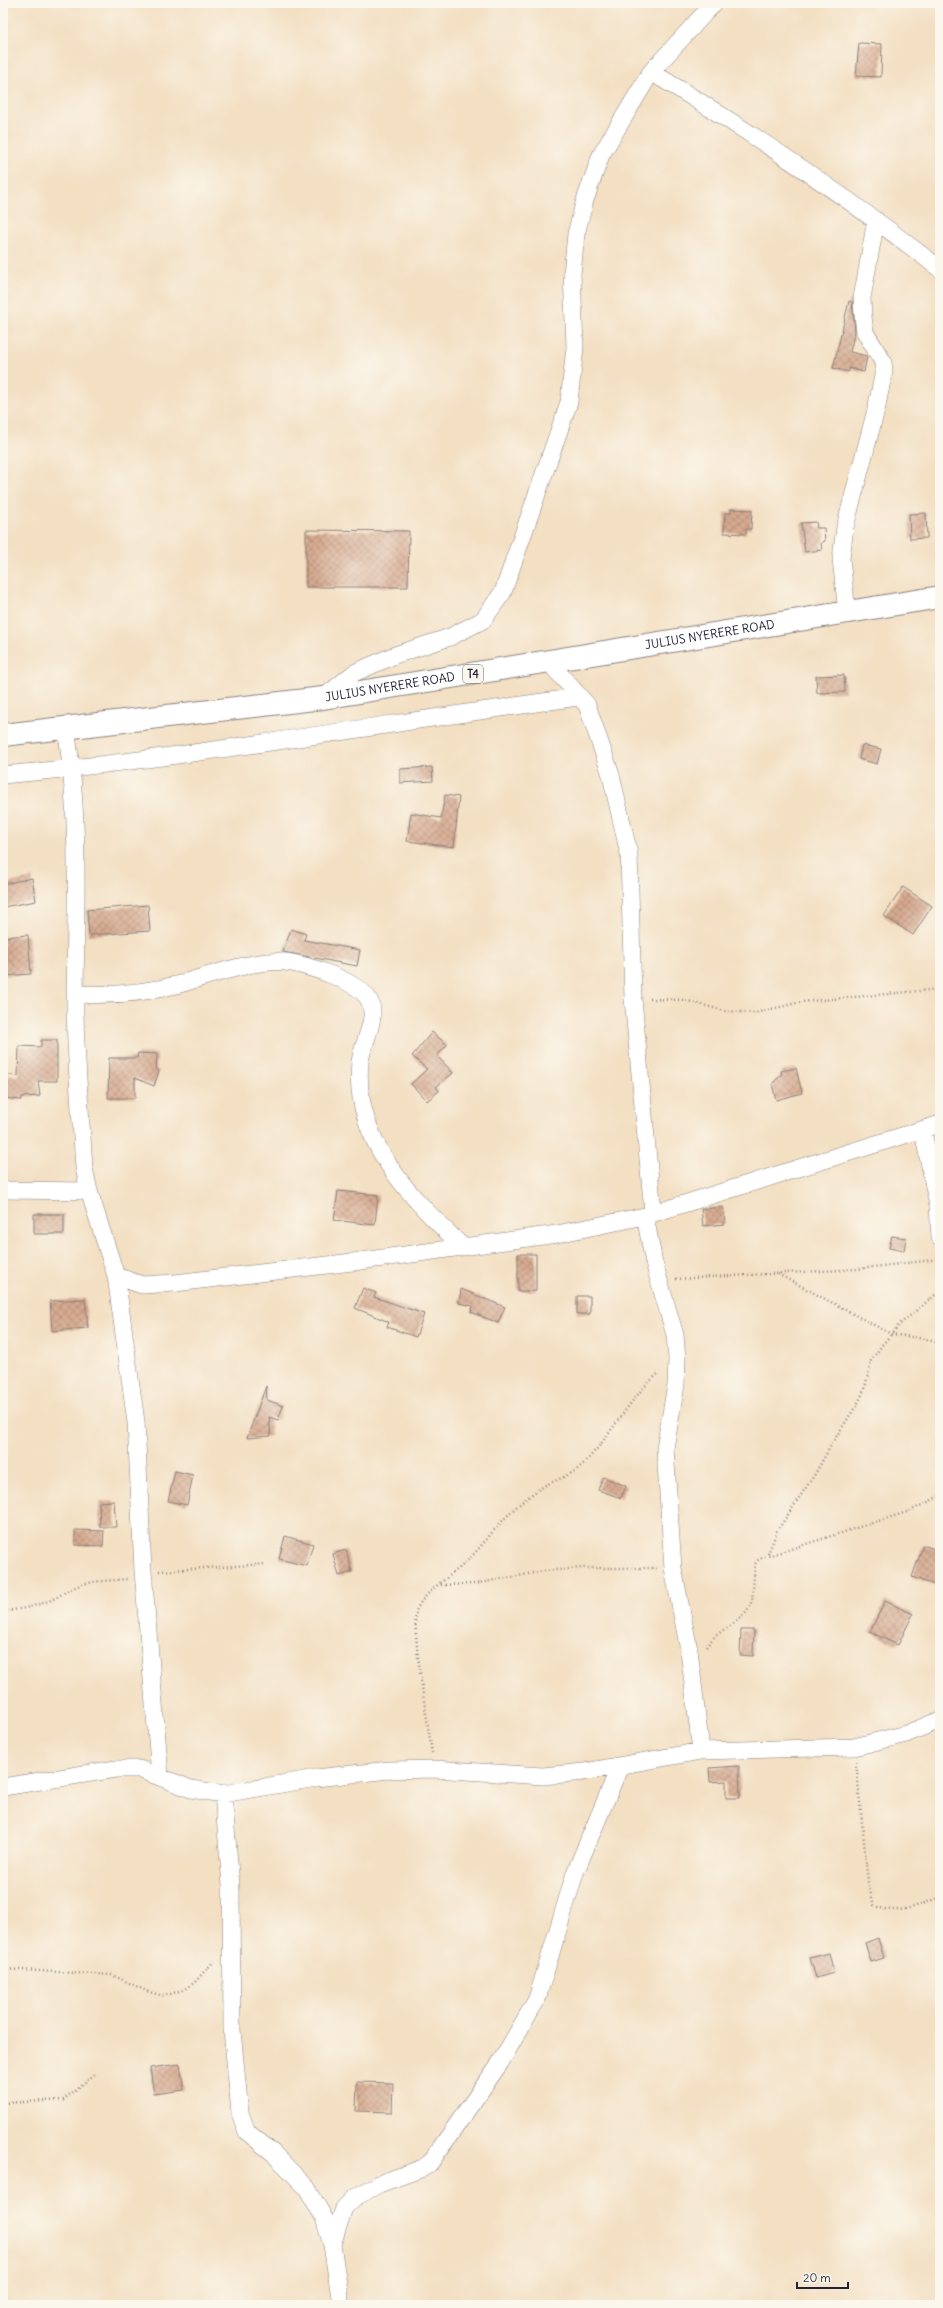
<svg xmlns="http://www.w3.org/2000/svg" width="943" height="2308" viewBox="0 0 943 2308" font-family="Delius,sans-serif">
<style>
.building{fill:url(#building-cross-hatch)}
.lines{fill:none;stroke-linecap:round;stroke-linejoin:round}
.street-casing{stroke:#8a807e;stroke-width:18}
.highway-casing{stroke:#8a807e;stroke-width:24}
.path{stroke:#8a807e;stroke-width:2.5;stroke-dasharray:1 3;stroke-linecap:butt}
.street{stroke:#fff;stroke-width:17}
.highway{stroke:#fff;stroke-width:22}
.labels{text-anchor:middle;stroke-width:3;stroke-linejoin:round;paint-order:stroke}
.shield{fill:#fbf7ec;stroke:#636270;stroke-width:1}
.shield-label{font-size:11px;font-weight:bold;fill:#22223b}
.street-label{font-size:12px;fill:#22223b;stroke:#fbf7ec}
</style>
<defs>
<pattern id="building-cross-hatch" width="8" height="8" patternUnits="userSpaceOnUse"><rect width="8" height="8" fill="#d7aa90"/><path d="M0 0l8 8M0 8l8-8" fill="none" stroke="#ae8a77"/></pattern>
</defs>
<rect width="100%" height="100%" fill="#fbf7ec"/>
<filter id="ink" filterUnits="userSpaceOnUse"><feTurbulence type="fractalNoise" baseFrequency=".025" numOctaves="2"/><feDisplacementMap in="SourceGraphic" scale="8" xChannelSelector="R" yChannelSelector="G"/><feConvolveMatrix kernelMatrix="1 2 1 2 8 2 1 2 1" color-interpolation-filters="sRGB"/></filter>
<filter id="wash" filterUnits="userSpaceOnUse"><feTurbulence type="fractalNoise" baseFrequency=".012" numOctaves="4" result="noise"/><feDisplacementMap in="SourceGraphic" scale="16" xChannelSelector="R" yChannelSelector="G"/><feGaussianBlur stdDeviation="0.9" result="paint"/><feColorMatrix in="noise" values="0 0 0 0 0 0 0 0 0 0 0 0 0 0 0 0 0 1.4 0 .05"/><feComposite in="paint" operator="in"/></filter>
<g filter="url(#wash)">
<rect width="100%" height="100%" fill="#f3dfc2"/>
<g id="blocks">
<!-- building -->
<path class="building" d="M 859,43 L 882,44 L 881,77 L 856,76 Z
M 849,301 L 852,302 L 855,331 L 850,352 L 867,356 L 864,372 L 849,368 L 849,372 L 833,368 Z
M 731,509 L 752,510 L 751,529 L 746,529 L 746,534 L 724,533 L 725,513 L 731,513 Z
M 926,513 L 927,538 L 910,539 L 909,514 Z
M 816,522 L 817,528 L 824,528 L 825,541 L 821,543 L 822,550 L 805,552 L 801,523 Z
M 306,530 L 409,531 L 408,587 L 306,587 Z
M 844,675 L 845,692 L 817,693 L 816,676 Z
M 862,745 L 881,749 L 877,764 L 859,759 Z
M 432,767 L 433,781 L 400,783 L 400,769 Z
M 445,795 L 459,797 L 454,847 L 407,841 L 411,813 L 441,818 Z
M 32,878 L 36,901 L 3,907 L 3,884 Z
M 903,887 L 932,906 L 913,935 L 884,916 Z
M 148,905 L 150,931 L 89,935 L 87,910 Z
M 291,929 L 306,934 L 304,940 L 360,950 L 357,966 L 283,952 Z
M 28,935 L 31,974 L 3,976 L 3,937 Z
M 432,1032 L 447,1045 L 437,1056 L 453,1073 L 436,1087 L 439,1091 L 427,1101 L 411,1084 L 427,1069 L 412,1056 Z
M 41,1040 L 57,1040 L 57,1081 L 38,1081 L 40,1096 L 22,1097 L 21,1100 L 3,1098 L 3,1074 L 18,1076 L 19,1046 L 41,1047 Z
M 138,1053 L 157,1054 L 156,1069 L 159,1071 L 154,1086 L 135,1078 L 135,1098 L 108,1098 L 109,1058 L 137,1058 Z
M 796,1068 L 802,1093 L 776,1100 L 772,1084 L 782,1074 L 781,1071 Z
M 338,1191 L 378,1195 L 375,1225 L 334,1220 Z
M 723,1207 L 725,1224 L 703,1226 L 701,1209 Z
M 34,1214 L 64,1214 L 64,1234 L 34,1234 Z
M 892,1236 L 906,1238 L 904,1251 L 889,1248 Z
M 518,1254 L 536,1254 L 536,1291 L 518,1291 Z
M 363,1288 L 376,1293 L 374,1297 L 424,1314 L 416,1337 L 387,1327 L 389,1322 L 355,1308 Z
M 461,1289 L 505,1307 L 498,1323 L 471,1312 L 473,1306 L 459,1303 Z
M 577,1296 L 590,1296 L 590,1314 L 577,1314 Z
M 85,1299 L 88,1328 L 52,1331 L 50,1301 Z
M 266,1386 L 267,1400 L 283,1406 L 278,1420 L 269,1417 L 271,1436 L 247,1438 Z
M 175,1471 L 193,1475 L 187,1505 L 168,1501 Z
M 603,1477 L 626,1486 L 621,1498 L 598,1490 Z
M 114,1501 L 116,1527 L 100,1527 L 99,1502 Z
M 75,1530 L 104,1531 L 103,1546 L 75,1545 Z
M 285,1536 L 313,1544 L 307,1566 L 279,1559 Z
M 923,1545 L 940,1551 L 940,1587 L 912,1577 Z
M 346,1550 L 352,1572 L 339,1576 L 333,1554 Z
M 885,1601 L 913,1614 L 898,1645 L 870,1632 Z
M 741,1630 L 754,1630 L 753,1656 L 740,1655 Z
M 739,1766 L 740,1798 L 726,1798 L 726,1781 L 710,1782 L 709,1768 Z
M 878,1938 L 884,1958 L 871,1962 L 865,1943 Z
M 829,1953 L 834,1973 L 816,1978 L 810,1958 Z
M 180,2064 L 184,2090 L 154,2094 L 150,2068 Z
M 357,2082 L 393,2083 L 392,2112 L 356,2111 Z"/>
</g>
</g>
<g filter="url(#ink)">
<use href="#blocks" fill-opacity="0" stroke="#8a807e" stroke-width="1"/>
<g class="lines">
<!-- street casing -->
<g class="street-casing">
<path id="street" d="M 651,72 C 751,132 848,197 940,269
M 847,612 L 841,559 L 845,527 L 876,410 L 884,371 L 883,362 L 865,332 L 863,316 L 862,298 L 876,220
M 548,661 L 587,705 L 611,775 L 629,854 L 633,999 L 653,1212
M 323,698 L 354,673 L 395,655 L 450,637 L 483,620 L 503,592 L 569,402 L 575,347 L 572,274 L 576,234 L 585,200 L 601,155 L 651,72 L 714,3
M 66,728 C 81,822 75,918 75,1013 C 76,1065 81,1117 84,1168 L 89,1191
M 3,775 C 196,757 387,723 579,697
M 76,994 C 112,996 146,993 180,984 C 208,976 259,958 286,962 C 307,965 359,981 369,1000 C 379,1018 362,1043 360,1062 C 352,1140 411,1198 463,1247
M 923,1131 L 938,1206 L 940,1237
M 3,1190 L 89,1191 L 116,1276 L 136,1422 L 143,1571 L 160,1776
M 645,1216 L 654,1263 L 675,1335 L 677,1359 L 676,1385 L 665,1448 L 673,1568 L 689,1650 L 701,1751
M 116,1276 L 142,1285 L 175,1283 L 361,1261 L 557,1234 L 645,1216 L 940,1124
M 3,1787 L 116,1769 L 139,1769 L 191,1789 L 223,1794 L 316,1778 L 389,1770 L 434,1769 L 543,1776 L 584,1772 L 701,1751 L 854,1747 L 906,1734 L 940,1720
M 223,1794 L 231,1885 L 232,2030 L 240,2113 L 247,2132 L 273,2153 L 307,2188 L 324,2218 L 332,2245 L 340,2297 L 339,2305
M 332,2245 L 344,2208 L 354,2198 L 379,2184 L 423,2168 L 430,2163 L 500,2063 L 537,1999 L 575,1873 L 620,1766"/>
</g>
<!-- highway casing -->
<g class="highway-casing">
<g id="highway">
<path id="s1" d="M 3,735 L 323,698 L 940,597"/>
</g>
</g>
<!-- path -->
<path class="path" d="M 650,999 L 684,1000 L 725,1011 L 755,1013 L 801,1002 L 940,989
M 778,1274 L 891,1334 L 932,1340 L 940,1345
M 676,1279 L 858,1269 L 940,1259
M 768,1554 L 777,1531 L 815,1474 L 833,1442 L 859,1401 L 865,1388 L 871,1361 L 882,1345 L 900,1324 L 940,1291
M 159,1571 L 265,1564
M 441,1585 L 474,1584 L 544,1571 L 583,1568 L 657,1568
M 3,1611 C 19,1610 36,1606 51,1600 C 59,1597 67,1590 75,1587 C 91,1580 110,1581 127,1579
M 706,1647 L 716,1635 L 733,1624 L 747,1612 L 752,1602 L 755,1564 L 759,1559 L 910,1511 L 940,1496
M 432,1753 C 429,1729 410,1625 417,1609 C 426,1590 450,1577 465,1563 C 477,1552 486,1539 497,1527 C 508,1514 521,1502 535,1492 C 550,1480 570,1478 584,1463 C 612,1435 628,1399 659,1373
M 856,1762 L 868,1883 L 874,1905 C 896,1917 919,1905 940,1897
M 3,1969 L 112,1975 L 149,1992 L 164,1996 L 183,1990 L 194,1983 L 214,1961
M 3,2103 L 63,2100 L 95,2074"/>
<!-- street -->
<use href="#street" class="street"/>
<!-- highway -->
<use href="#highway" class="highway"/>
</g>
</g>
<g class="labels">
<!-- shield labels -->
<rect class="shield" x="463" y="665" width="20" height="18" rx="3"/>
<g class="shield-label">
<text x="473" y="678">T4</text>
</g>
<!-- street labels -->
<g class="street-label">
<text dy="4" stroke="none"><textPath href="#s1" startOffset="714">JULIUS NYERERE ROAD</textPath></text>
<text dy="4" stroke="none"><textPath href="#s1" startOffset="390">JULIUS NYERERE ROAD</textPath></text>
</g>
</g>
<!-- margin -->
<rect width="943" height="2308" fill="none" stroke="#fbf7ec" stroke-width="16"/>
<!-- scale -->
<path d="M797 2282v6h51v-6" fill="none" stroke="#22223b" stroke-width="2"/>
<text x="803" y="2282" font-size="12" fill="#22223b" stroke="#fbf7ec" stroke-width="3" paint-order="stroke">20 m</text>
</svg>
